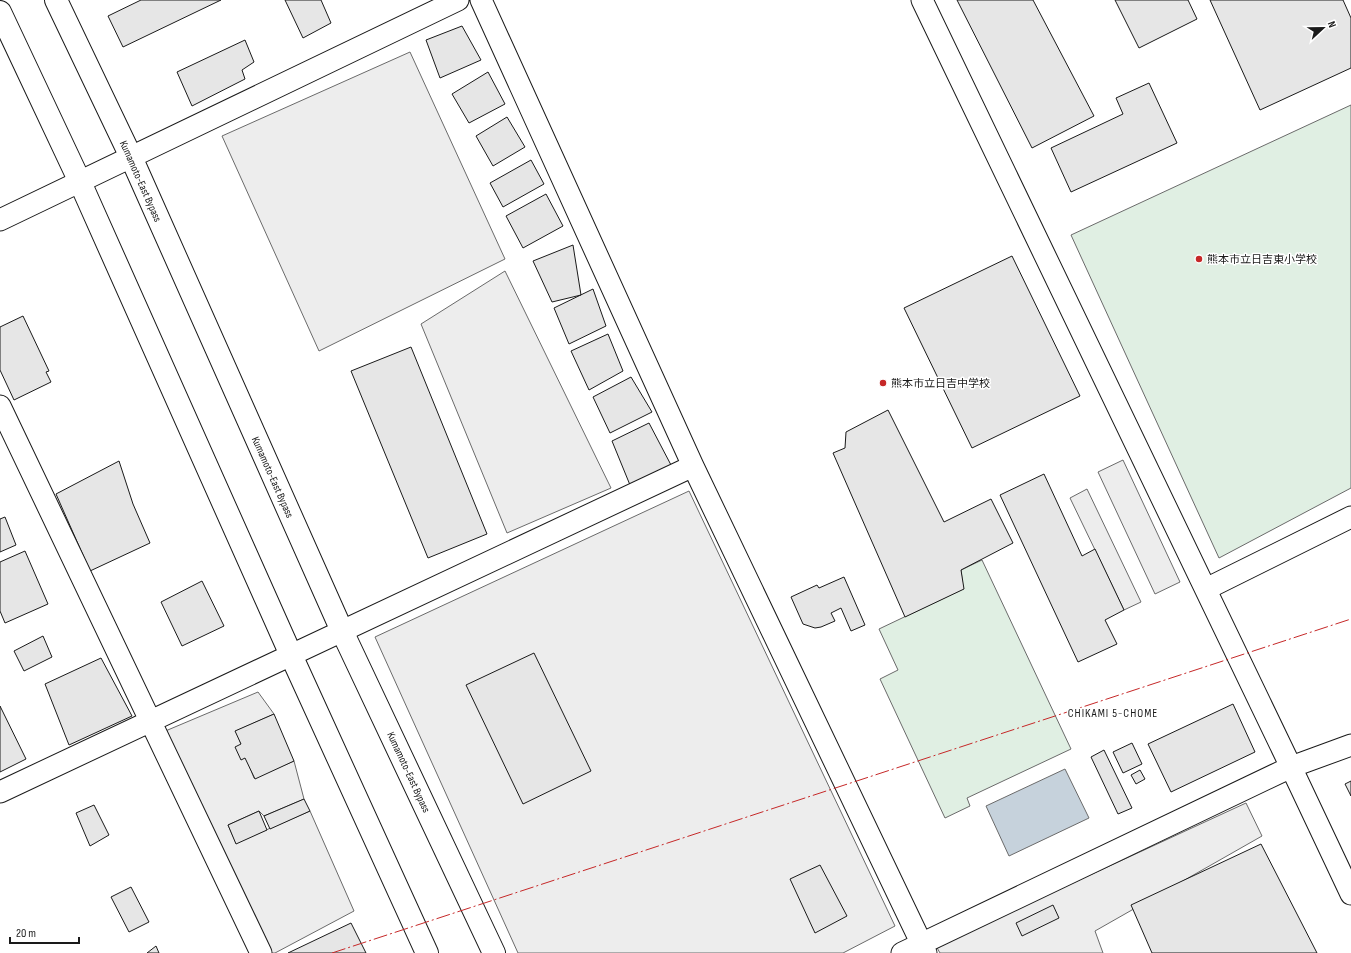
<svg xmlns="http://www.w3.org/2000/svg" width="1351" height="953" viewBox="0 0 1351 953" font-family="'Sofia Sans Condensed','Noto Sans JP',sans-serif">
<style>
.green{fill:#e0efe3;stroke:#6a6a6a}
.parking{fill:#ededed;stroke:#6a6a6a}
.water{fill:#c6d2dc;stroke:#6a6a6a}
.building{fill:#e6e6e6;stroke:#1a1a1a}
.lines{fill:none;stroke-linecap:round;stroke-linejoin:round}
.minor-casing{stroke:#1a1a1a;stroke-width:23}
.trunk-casing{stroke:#1a1a1a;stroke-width:24}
.minor{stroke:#fff;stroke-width:21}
.trunk{stroke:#fff;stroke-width:22}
.power{stroke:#c62828;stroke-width:1;stroke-dasharray:14 3 2 3;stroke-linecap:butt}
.poi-dot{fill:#c62828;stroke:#fff;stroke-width:1.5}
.labels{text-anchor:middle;stroke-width:3;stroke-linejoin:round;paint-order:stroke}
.street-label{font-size:11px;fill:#1a1a1a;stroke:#fff}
.poi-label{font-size:11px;fill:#1a1a1a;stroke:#fff;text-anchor:start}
.neighbourhood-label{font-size:12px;letter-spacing:1px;fill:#1a1a1a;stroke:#fff}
</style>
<rect width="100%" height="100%" fill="#fff"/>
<!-- green -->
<path class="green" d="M 1351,105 L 1351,488 L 1219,558 L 1071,235 Z
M 982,560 L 1071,749 L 967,798 L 970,806 L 945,818 L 880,679 L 898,670 L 879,629 L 963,589 L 961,570 Z"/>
<!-- parking -->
<path class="parking" d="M 410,52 L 505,259 L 319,351 L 222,136 Z
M 505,271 L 611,488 L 507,533 L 421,324 Z
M 1123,460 L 1180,582 L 1155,594 L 1098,472 Z
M 1087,489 L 1141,602 L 1124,610 L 1070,498 Z
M 689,491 L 895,926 L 843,953 L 518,953 L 375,637 Z
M 258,692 L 274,714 L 236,731 L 254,778 L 294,761 L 304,799 L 264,816 L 259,811 L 228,825 L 236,843 L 310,811 L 354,911 L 275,953 L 268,953 L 163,732 Z
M 1246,803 L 1262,836 L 1095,931 L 1103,953 L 940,953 L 936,946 Z"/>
<!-- water -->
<path class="water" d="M 1065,769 L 1089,818 L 1009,856 L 986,806 Z"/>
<!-- building -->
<path class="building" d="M 141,0 L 221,0 L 123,47 L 108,16 Z
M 285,0 L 321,0 L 331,23 L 303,38 Z
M 957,0 L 1033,0 L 1094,116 L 1032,148 Z
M 1115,0 L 1188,0 L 1197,19 L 1139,48 Z
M 1210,0 L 1343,0 L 1351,18 L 1351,68 L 1260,110 Z
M 462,26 L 481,60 L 440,78 L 426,40 Z
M 245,40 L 254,62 L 242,70 L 245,79 L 192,106 L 177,72 Z
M 488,72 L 505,104 L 469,123 L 452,94 Z
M 1149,83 L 1177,143 L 1071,192 L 1051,148 L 1123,114 L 1116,98 Z
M 507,117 L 525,147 L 493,166 L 476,136 Z
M 531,160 L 544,184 L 503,207 L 490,183 Z
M 546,194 L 563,226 L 523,248 L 506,216 Z
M 573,245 L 581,295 L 552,302 L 533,261 Z
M 1012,256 L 1080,396 L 972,448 L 904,308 Z
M 593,289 L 606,326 L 569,344 L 554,308 Z
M 23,316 L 49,371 L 46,372 L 51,382 L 14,400 L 0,370 L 0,327 Z
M 608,334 L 623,371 L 589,390 L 571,351 Z
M 411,347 L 487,534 L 428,558 L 351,371 Z
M 631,377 L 652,412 L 610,433 L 593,397 Z
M 888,410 L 944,522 L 991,499 L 1013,543 L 961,570 L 964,589 L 905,617 L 833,453 L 845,448 L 846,432 Z
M 649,423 L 671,465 L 630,485 L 612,441 Z
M 119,461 L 133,504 L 150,543 L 90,571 L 56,494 Z
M 1044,474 L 1082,556 L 1095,549 L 1124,610 L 1105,620 L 1117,644 L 1078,662 L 1000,495 Z
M 5,517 L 16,545 L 0,552 L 0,519 Z
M 25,551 L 48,604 L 5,623 L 0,611 L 0,562 Z
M 844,577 L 865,625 L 851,631 L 841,608 L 831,613 L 835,621 L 821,627 L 815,628 L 803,624 L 791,597 L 817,585 L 819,588 Z
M 202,581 L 224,626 L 182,646 L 161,602 Z
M 43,636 L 52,657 L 24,671 L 14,651 Z
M 534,653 L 591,771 L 523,804 L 466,685 Z
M 101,658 L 132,716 L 69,745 L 45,684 Z
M 1233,704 L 1255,752 L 1171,792 L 1148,744 Z
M 0,706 L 26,759 L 0,772 Z
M 274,714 L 294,761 L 255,779 L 245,758 L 241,760 L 235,747 L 241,744 L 235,731 Z
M 1132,743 L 1142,764 L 1123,773 L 1113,752 Z
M 1104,750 L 1132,808 L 1118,814 L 1091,757 Z
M 1140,770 L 1145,779 L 1136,784 L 1131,775 Z
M 1351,781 L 1351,796 L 1345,784 Z
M 304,799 L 310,811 L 270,829 L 264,816 Z
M 94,805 L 109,835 L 90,846 L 76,813 Z
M 259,811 L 267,830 L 236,844 L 228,825 Z
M 1261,844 L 1317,953 L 1152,953 L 1131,905 Z
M 820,865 L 847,916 L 815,933 L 790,879 Z
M 131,887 L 149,922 L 129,932 L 111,897 Z
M 1053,905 L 1059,918 L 1022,936 L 1016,923 Z
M 351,923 L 366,953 L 288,953 Z
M 156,946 L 159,953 L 147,953 Z"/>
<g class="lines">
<!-- minor casing -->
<g class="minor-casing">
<path id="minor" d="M 481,0 L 693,466 L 926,953
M 922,0 L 1291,767 L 1351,894
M 0,220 L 458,0
M 0,406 L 261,953
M 1206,589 L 1351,517
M 0,792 L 693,466
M 902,953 L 1291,767 L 1351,745"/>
</g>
<!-- trunk casing -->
<g class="trunk-casing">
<path id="trunk" d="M 56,0 L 131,157 L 342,631 L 494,953
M 0,12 L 80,182 L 291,655 L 427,953"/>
</g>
<!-- minor -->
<use href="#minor" class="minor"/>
<!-- trunk -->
<use href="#trunk" class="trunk"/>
<!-- power -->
<path class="power" d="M 332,953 L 1351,619"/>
</g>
<!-- markers -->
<g class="poi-dot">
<circle cx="1199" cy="259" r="4"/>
<circle cx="883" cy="383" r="4"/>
</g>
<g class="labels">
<!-- street labels -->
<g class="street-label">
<text transform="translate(141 181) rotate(66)" y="4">Kumamoto-East Bypass</text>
<text transform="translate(273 477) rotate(66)" y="4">Kumamoto-East Bypass</text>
<text transform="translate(409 772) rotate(65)" y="4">Kumamoto-East Bypass</text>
</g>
<!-- poi labels -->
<g class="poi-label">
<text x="1207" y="263">熊本市立日吉東小学校</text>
<text x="891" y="387">熊本市立日吉中学校</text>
</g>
<!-- neighbourhood labels -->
<g class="neighbourhood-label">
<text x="1113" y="717">CHIKAMI 5-CHOME</text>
</g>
</g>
<!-- north arrow -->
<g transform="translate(1323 28) rotate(68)" stroke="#ffffff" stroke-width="3" paint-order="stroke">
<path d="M0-3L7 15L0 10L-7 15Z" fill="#1a1a1a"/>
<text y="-6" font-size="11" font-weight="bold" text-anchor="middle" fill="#1a1a1a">N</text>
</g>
<!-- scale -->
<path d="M10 937v6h69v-6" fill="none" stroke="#1a1a1a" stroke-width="2"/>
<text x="16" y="937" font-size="12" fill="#1a1a1a" stroke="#ffffff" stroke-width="3" paint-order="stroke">20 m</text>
</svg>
